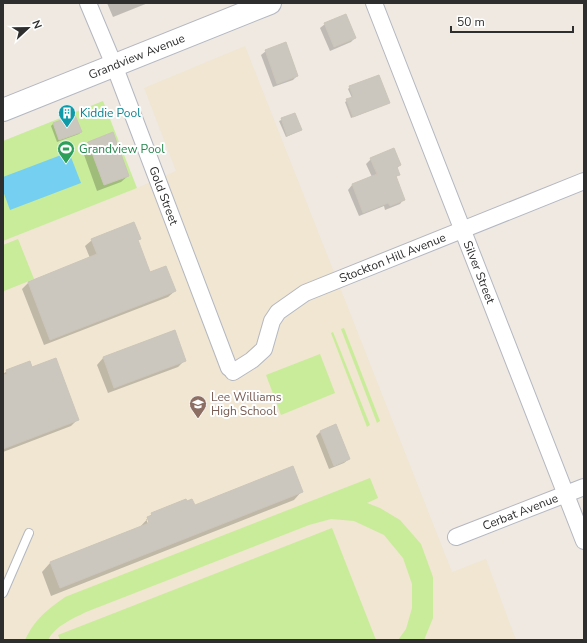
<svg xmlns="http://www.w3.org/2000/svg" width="587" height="643" viewBox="0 0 587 643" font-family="'Nunito Sans',sans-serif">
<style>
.education{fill:#f0e6d1}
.pitch{fill:#c9ec9a}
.water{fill:#75cff0}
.shadow{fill:#0003;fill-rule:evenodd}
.building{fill:#cbc7bf;stroke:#cbc5ba}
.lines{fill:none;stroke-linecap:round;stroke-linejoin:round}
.service-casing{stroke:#b4b7c1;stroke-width:10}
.minor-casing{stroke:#b4b7c1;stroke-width:18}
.secondary-casing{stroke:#b4b7c1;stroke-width:24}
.service{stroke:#fff;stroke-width:8}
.minor{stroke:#fff;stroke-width:16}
.secondary{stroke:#fff;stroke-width:22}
.labels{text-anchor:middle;stroke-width:4;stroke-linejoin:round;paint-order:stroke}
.street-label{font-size:12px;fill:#2e2e2e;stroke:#fff}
.culture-label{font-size:12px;fill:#0d838f;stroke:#fff;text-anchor:start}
.leisure-label{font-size:12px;fill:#27864d;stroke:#fff;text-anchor:start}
.education-label{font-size:12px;fill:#785e54;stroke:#fff;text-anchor:start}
</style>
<rect width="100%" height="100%" fill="#efe9e1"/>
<!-- education -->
<path class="education" d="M 245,46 L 452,572 L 486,559 L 516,640 L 3,640 L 3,241 L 137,188 L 176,171 L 144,88 Z"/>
<!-- pitch -->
<path class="pitch" d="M 103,101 L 137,188 L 3,241 L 3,141 Z
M 18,239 L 34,279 L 4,291 L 3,245 Z
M 344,328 L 380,421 L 377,423 L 341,329 Z
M 333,332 L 370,425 L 367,427 L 331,333 Z
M 320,354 L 335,393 L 281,415 L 266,375 Z
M 370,478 L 378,498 L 367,503 L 380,508 L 400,520 L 421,544 L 433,577 L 433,618 L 424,640 L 398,640 L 406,629 L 412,608 L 412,584 L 403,558 L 384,535 L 354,521 L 331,519 L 309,525 L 86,612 C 72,619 55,626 48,640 L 25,640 C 35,619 47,610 65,597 Z
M 332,528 L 376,640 L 60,640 L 58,635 Z"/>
<!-- water -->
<path class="water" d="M 69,152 L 81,183 L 10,210 L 3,191 L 3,177 Z"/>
<!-- shadow -->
<path class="shadow" d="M 107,3 L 148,3 L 113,17 Z
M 325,24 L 355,38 L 351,42 L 330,51 L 320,28 Z
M 266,51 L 297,76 L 293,80 L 273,87 L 261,55 Z
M 350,87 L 389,102 L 387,104 L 351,118 L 345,102 L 352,98 L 348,89 Z
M 294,114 L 301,130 L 286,137 L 279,121 Z
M 75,116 L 81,132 L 79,134 L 57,142 L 51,126 L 53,124 Z
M 112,133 L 128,176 L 121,182 L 97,191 L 82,149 L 88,142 Z
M 371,159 L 400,165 L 396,169 L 399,174 L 395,178 L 404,199 L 400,204 L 385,210 L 384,206 L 359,216 L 348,190 L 352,185 L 372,177 L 366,164 Z
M 139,239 L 137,241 L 150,273 L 175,291 L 168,297 L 44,345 L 22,289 L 28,283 L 90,258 L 85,246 L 92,240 Z
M 174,331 L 185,360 L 178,367 L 108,393 L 97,365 L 103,358 Z
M 32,368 L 77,420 L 71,426 L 3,452 L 3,374 L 7,371 Z
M 335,425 L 349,459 L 344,463 L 329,469 L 316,436 L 320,432 Z
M 302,491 L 294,500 L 51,596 L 42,572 L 50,563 L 139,528 L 152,514 L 194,506 ZM 146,519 L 148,519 L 150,528 Z"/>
<!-- building -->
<path class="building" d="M 346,14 L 356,38 L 334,47 L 324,23 Z
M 286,42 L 298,76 L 277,84 L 265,50 Z
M 379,75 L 390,103 L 353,117 L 346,99 L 353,97 L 349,86 Z
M 295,113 L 302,130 L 287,136 L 281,118 Z
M 75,115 L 82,132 L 59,140 L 53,123 Z
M 113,132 L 129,176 L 104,185 L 88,142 Z
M 394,148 L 401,165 L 397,167 L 400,175 L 396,176 L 405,200 L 390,206 L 388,203 L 363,213 L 352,184 L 377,174 L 370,158 Z
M 134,222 L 141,239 L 138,240 L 150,272 L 166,266 L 176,291 L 50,340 L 28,282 L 97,254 L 91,239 Z
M 175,330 L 186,361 L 114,388 L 103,357 Z
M 56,358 L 79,420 L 3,449 L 3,375 L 7,374 L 6,370 L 30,361 L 32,367 Z
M 336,424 L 350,459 L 334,466 L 320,431 Z
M 293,466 L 303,492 L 60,588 L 50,562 L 149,523 L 147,517 L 152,515 L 151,513 L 186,499 L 187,501 L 192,499 L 195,505 Z"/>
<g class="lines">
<!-- service casing -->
<g class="service-casing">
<path id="service" d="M 3,593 L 29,533"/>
</g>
<!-- minor casing -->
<g class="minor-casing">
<g id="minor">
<path id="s1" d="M 88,3 L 114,65 L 229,368"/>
<path id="s2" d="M 374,3 L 584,541"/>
<path id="s3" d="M 233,372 L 252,360 L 264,349 L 272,321 L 278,312 L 305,293 L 584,181"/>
<path id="s4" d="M 456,537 L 584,487"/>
</g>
</g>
<!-- secondary casing -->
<g class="secondary-casing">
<g id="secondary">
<path id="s5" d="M 3,110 L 270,3"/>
</g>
</g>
<!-- service -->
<use href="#service" class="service"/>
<!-- minor -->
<use href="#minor" class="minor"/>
<!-- secondary -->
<use href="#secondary" class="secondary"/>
</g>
<!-- icons -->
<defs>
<g id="building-pin" transform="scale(0.9)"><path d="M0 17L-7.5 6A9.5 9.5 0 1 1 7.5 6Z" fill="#0f9aa8" stroke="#fff"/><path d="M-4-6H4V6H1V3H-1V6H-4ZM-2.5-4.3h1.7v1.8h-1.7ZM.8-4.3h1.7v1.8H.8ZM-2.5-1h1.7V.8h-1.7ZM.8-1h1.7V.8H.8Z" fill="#fff"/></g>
<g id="stadium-pin" transform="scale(0.9)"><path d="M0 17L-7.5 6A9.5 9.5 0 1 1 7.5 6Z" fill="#2e9e5b" stroke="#fff"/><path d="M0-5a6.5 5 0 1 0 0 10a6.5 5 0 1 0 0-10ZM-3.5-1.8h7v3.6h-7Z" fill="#fff"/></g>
<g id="school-pin" transform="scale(0.9)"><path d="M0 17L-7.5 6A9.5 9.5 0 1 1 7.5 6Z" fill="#8d6e63" stroke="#fff"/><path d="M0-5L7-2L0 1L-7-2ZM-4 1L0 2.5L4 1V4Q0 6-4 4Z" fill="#fff"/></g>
</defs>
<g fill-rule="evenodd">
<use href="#building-pin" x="67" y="113"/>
<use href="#stadium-pin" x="66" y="149"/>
<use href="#school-pin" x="198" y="404"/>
</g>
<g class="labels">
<!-- street labels -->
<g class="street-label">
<text dy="4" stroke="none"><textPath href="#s5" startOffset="144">Grandview Avenue</textPath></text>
<text dy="4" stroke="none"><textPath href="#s1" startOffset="207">Gold Street</textPath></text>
<text dy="4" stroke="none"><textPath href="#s3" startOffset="206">Stockton Hill Avenue</textPath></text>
<text dy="4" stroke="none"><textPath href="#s2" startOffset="289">Silver Street</textPath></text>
<text dy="4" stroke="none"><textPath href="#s4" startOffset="69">Cerbat Avenue</textPath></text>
</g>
<!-- culture labels -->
<g class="culture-label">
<text x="80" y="117">Kiddie Pool</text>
</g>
<!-- leisure labels -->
<g class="leisure-label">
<text x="79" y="153">Grandview Pool</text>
</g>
<!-- education labels -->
<g class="education-label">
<text x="211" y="401">Lee Williams<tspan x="211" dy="14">High School</tspan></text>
</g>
</g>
<!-- border -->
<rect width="587" height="643" fill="none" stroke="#2e2e2e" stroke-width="8"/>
<!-- north arrow -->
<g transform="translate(28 28) rotate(68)" stroke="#ffffff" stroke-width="3" paint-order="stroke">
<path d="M0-3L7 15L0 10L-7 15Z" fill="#2e2e2e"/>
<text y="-6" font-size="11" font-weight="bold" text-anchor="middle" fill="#2e2e2e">N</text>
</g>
<!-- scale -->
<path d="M451 26v6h122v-6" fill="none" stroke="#2e2e2e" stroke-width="2"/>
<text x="457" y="26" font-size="12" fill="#2e2e2e" stroke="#ffffff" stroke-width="3" paint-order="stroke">50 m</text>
</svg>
